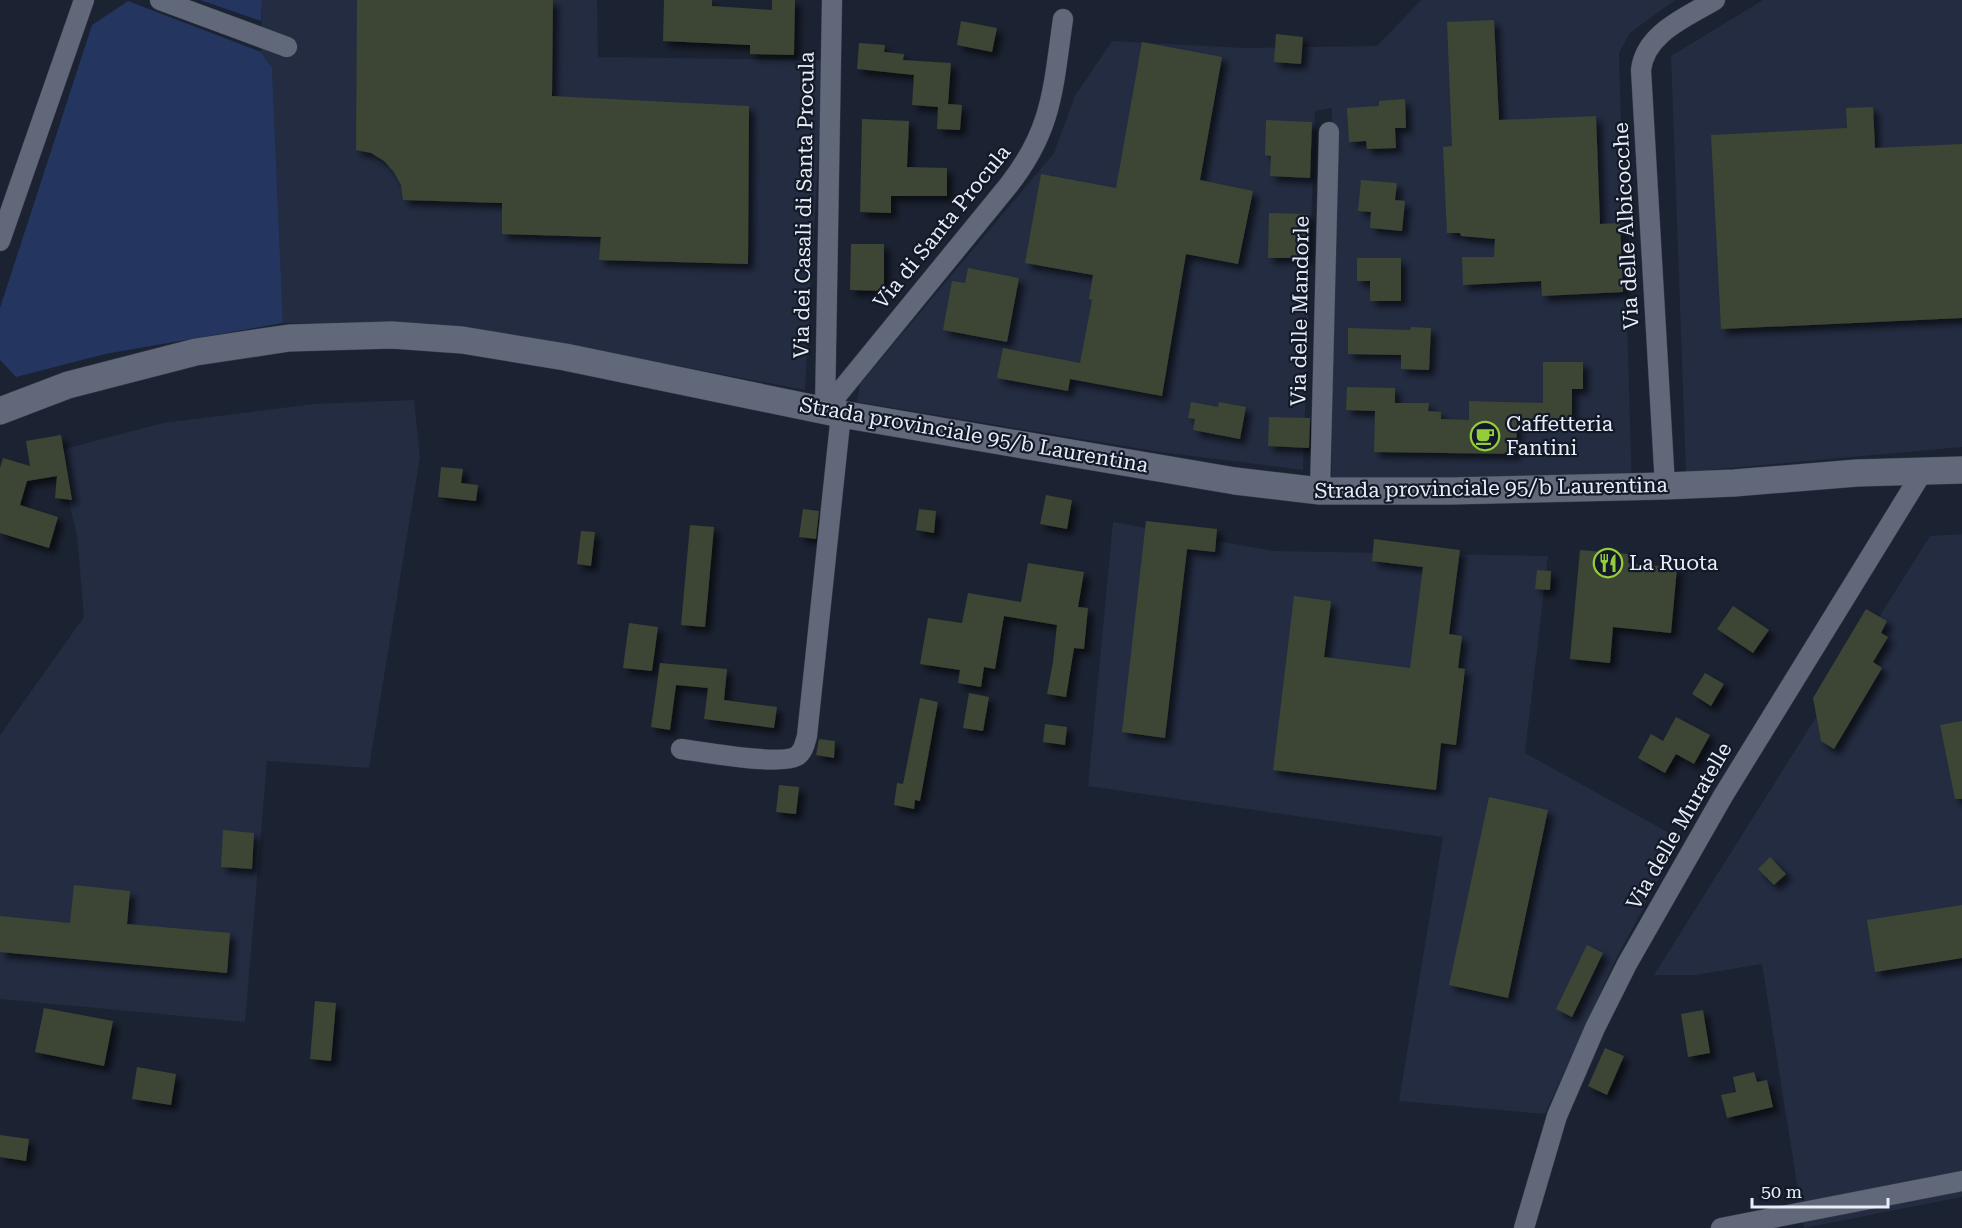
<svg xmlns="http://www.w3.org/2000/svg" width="1962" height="1228" viewBox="0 0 1962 1228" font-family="'Roboto Serif',serif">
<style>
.built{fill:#232c41}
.green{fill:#24355f}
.building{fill:#3d4534;filter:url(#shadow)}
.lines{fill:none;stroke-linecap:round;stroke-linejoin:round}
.minor-casing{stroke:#383d4a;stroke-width:21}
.secondary-casing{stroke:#383d4a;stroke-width:28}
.minor{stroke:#60687a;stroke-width:20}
.secondary{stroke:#60687a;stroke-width:27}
.labels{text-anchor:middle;stroke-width:4.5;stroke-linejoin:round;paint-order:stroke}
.street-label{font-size:21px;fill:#e8edf8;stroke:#121927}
.poi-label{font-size:21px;fill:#e8edf8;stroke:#121927;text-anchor:start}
</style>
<defs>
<filter id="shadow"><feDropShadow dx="5.5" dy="5.5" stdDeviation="3" flood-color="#0009"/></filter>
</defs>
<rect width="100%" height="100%" fill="#1b2231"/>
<!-- built -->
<path class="built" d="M 262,0 L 597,0 L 598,57 L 821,60 L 821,106 L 805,390 L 520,336 L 427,323 L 283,323 L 272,69 L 261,52 Z
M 1421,0 L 1675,0 L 1630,33 L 1619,53 L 1632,489 L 1332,500 L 1332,108 L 1315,111 L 1303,470 L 1160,452 L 857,402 L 860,384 L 1054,153 L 1075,96 L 1112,41 L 1244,48 L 1377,46 Z
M 1763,0 L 1962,0 L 1962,447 L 1686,472 L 1671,56 Z
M 414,400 L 420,457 L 369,768 L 267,761 L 245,1022 L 0,999 L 0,735 L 84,617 L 77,535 L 57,451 L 163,423 L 314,404 Z
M 1113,522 L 1274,551 L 1548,556 L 1525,753 L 1680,839 L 1615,961 L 1545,1114 L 1399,1101 L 1443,837 L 1088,786 Z
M 1962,534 L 1962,1197 L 1804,1228 L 1762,964 L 1696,975 L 1654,975 L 1930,536 Z"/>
<!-- green -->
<path class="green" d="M 200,0 L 262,0 L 261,21 Z
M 128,1 L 261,52 L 272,68 L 283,323 L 105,354 L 16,377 L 0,360 L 0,308 L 92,25 Z"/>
<!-- building -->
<path class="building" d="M 357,0 L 553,0 L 552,96 L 749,106 L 748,264 L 599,260 L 601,237 L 502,234 L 502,203 L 403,200 L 401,185 L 394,172 L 384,161 L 371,153 L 356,150 Z
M 664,0 L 712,0 L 712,6 L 772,10 L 772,0 L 795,0 L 794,55 L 750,54 L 750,45 L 663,41 Z
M 1494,20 L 1499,120 L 1596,116 L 1600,224 L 1620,223 L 1623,292 L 1542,296 L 1541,281 L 1463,285 L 1462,257 L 1494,257 L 1495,239 L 1461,236 L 1460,233 L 1447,233 L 1443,147 L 1452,146 L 1447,22 Z
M 961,21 L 997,28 L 992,52 L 957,45 Z
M 1276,34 L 1303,37 L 1301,64 L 1274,62 Z
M 1142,42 L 1222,57 L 1200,180 L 1253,191 L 1238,264 L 1186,254 L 1162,396 L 1070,379 L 1068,391 L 997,378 L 1003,348 L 1080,363 L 1092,300 L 1089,299 L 1093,275 L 1025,263 L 1041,174 L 1116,188 Z
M 859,43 L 885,45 L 884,52 L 904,54 L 903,60 L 951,63 L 948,104 L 962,105 L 960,130 L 937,129 L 938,107 L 912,105 L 914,75 L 857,69 Z
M 1405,99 L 1406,128 L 1395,128 L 1396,148 L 1367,149 L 1366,141 L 1349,142 L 1347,108 L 1379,106 L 1379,101 Z
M 1873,107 L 1875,148 L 1962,144 L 1962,318 L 1721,329 L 1711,135 L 1847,128 L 1846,108 Z
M 862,119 L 909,121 L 907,167 L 947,168 L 947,196 L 891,196 L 891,213 L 860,212 Z
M 1266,120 L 1312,122 L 1310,178 L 1270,176 L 1271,156 L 1265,155 Z
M 1361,180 L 1397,183 L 1395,200 L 1405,201 L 1402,231 L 1370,228 L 1371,212 L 1358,211 Z
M 1269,213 L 1308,214 L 1307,258 L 1268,258 Z
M 851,244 L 884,244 L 884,291 L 850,290 Z
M 1357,258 L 1401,258 L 1401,301 L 1370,301 L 1370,281 L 1357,281 Z
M 968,268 L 1019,278 L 1007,342 L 943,330 L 952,281 L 965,283 Z
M 1411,327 L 1431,328 L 1429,370 L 1401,369 L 1401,355 L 1348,354 L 1348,328 L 1410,330 Z
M 1543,362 L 1583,362 L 1583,389 L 1572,389 L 1572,419 L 1517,419 L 1516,454 L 1374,452 L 1375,411 L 1346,410 L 1347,387 L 1395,388 L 1395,403 L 1429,403 L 1428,411 L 1441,412 L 1441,419 L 1469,420 L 1469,401 L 1543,403 Z
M 1191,402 L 1218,407 L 1219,402 L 1246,407 L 1240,439 L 1193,430 L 1195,419 L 1188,418 Z
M 1269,417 L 1310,418 L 1309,448 L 1268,446 Z
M 61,435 L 72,500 L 55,498 L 57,476 L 27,481 L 20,505 L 58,517 L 49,548 L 0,533 L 0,468 L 3,458 L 30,466 L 26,441 Z
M 441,467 L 463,469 L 461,483 L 478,485 L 476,501 L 438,497 Z
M 1046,495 L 1072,500 L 1067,529 L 1040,524 Z
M 803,509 L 819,511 L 816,539 L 799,537 Z
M 919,509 L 936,511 L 934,533 L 916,530 Z
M 1146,521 L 1217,529 L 1215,552 L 1187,549 L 1165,738 L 1122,732 Z
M 690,525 L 714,527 L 705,627 L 681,625 Z
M 581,531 L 595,532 L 591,566 L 577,564 Z
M 1374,539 L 1460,550 L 1449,634 L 1462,636 L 1458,668 L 1465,669 L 1456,745 L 1441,743 L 1436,790 L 1273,770 L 1294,596 L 1331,601 L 1324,657 L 1410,668 L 1423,567 L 1372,561 Z
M 1580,550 L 1629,554 L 1628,563 L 1677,568 L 1671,633 L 1613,627 L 1610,663 L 1570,659 Z
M 1028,563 L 1084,572 L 1078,607 L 1088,608 L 1084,649 L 1074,648 L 1066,697 L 1047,694 L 1053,662 L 1057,625 L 1004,616 L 995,669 L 984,667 L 981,687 L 958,683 L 960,670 L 920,664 L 928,618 L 962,623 L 968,593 L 1021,602 Z
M 1537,570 L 1551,571 L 1550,590 L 1535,589 Z
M 1733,606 L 1769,630 L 1753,653 L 1717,629 Z
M 1866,609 L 1887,621 L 1881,633 L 1888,637 L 1873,662 L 1882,668 L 1834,749 L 1821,741 L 1813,698 Z
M 629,623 L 658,627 L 652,671 L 623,668 Z
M 660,663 L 727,669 L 724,700 L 777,707 L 774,728 L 704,719 L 708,688 L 676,685 L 670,730 L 651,727 Z
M 1705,673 L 1724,684 L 1711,706 L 1692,694 Z
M 969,693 L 989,697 L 983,731 L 963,728 Z
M 920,698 L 938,702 L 920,801 L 915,800 L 914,809 L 894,805 L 897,783 L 903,784 Z
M 1676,717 L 1710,735 L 1694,764 L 1676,754 L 1665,773 L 1638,758 L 1651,734 L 1663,741 Z
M 1962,721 L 1962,799 L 1955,799 L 1940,725 Z
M 1045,724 L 1067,727 L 1065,745 L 1043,742 Z
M 819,739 L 835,741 L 834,758 L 816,755 Z
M 779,785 L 799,787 L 796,814 L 776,812 Z
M 1489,797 L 1548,810 L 1508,998 L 1449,985 Z
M 223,830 L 254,833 L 252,869 L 221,867 Z
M 1770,857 L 1786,874 L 1774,885 L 1758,869 Z
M 74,885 L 130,891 L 127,924 L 230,933 L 227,973 L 0,952 L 0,916 L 70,923 Z
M 1962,905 L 1962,958 L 1875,972 L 1867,920 Z
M 1587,945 L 1603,953 L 1572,1017 L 1556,1009 Z
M 315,1001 L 336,1003 L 331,1061 L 310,1059 Z
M 44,1008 L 113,1021 L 104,1066 L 35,1052 Z
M 1703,1010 L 1710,1053 L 1688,1057 L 1681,1014 Z
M 1605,1048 L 1624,1056 L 1607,1095 L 1588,1086 Z
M 137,1067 L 176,1074 L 171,1105 L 132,1099 Z
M 1754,1072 L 1757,1082 L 1767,1080 L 1773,1107 L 1727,1118 L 1721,1095 L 1736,1092 L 1733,1077 Z
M 0,1135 L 29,1139 L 26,1161 L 0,1157 Z"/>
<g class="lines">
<!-- minor casing -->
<g class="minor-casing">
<path id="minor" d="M 160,0 L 287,47
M 0,241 L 84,0
M 825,410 L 1008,186 C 1053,129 1053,88 1063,19
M 825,410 L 832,0
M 1665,486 L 1641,70 C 1645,33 1687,17 1715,0
M 1320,491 L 1329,132
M 681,749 C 703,752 780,766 797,756 C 804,751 805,743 807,736 L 841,414
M 1524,1228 L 1557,1116 L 1595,1028 L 1627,964 L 1723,796 L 1923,471
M 1721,1228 L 1962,1181"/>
</g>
<!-- secondary casing -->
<g class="secondary-casing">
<path id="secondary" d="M 0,411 L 68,385 L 196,352 L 289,338 L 392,335 L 462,340 L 565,357 L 841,414 L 1235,481 L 1320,491 L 1450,491 L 1665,486 L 1734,483 L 1857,473 L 1962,470"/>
</g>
<!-- minor -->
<use href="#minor" class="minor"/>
<!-- secondary -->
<use href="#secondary" class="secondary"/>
</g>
<!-- icons -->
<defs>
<g id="cafe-ring" transform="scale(1.5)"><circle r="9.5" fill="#121927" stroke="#95cc3b" stroke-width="1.5"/><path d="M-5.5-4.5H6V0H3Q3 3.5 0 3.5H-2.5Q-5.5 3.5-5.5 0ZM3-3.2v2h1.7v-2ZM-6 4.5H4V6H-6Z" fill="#95cc3b"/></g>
<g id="restaurant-ring" transform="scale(1.5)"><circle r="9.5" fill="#121927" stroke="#95cc3b" stroke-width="1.5"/><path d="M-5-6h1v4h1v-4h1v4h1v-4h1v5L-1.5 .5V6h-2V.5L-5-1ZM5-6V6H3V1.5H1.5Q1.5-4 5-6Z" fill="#95cc3b"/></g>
</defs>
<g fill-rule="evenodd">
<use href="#cafe-ring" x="1485" y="436"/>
<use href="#restaurant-ring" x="1608" y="563"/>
</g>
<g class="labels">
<!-- street labels -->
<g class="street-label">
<text transform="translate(804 205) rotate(-89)" y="7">Via dei Casali di Santa Procula</text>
<text transform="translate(1626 226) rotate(-93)" y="7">Via delle Albicocche</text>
<text transform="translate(942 227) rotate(-51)" y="7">Via di Santa Procula</text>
<text transform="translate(1300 311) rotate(-89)" y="7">Via delle Mandorle</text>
<text transform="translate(974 435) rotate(10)" y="7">Strada provinciale 95/b Laurentina</text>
<text transform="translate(1491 488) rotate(-1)" y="7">Strada provinciale 95/b Laurentina</text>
<text transform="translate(1679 826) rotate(-60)" y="7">Via delle Muratelle</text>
</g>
<!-- poi labels -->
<g class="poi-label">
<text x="1506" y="431">Caffetteria<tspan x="1506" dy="24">Fantini</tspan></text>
<text x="1629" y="570">La Ruota</text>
</g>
</g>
<!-- scale -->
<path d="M1752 1198v9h136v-9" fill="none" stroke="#e8edf8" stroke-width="3"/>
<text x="1761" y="1198" font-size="18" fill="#e8edf8" stroke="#121927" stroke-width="4.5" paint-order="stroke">50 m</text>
</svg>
